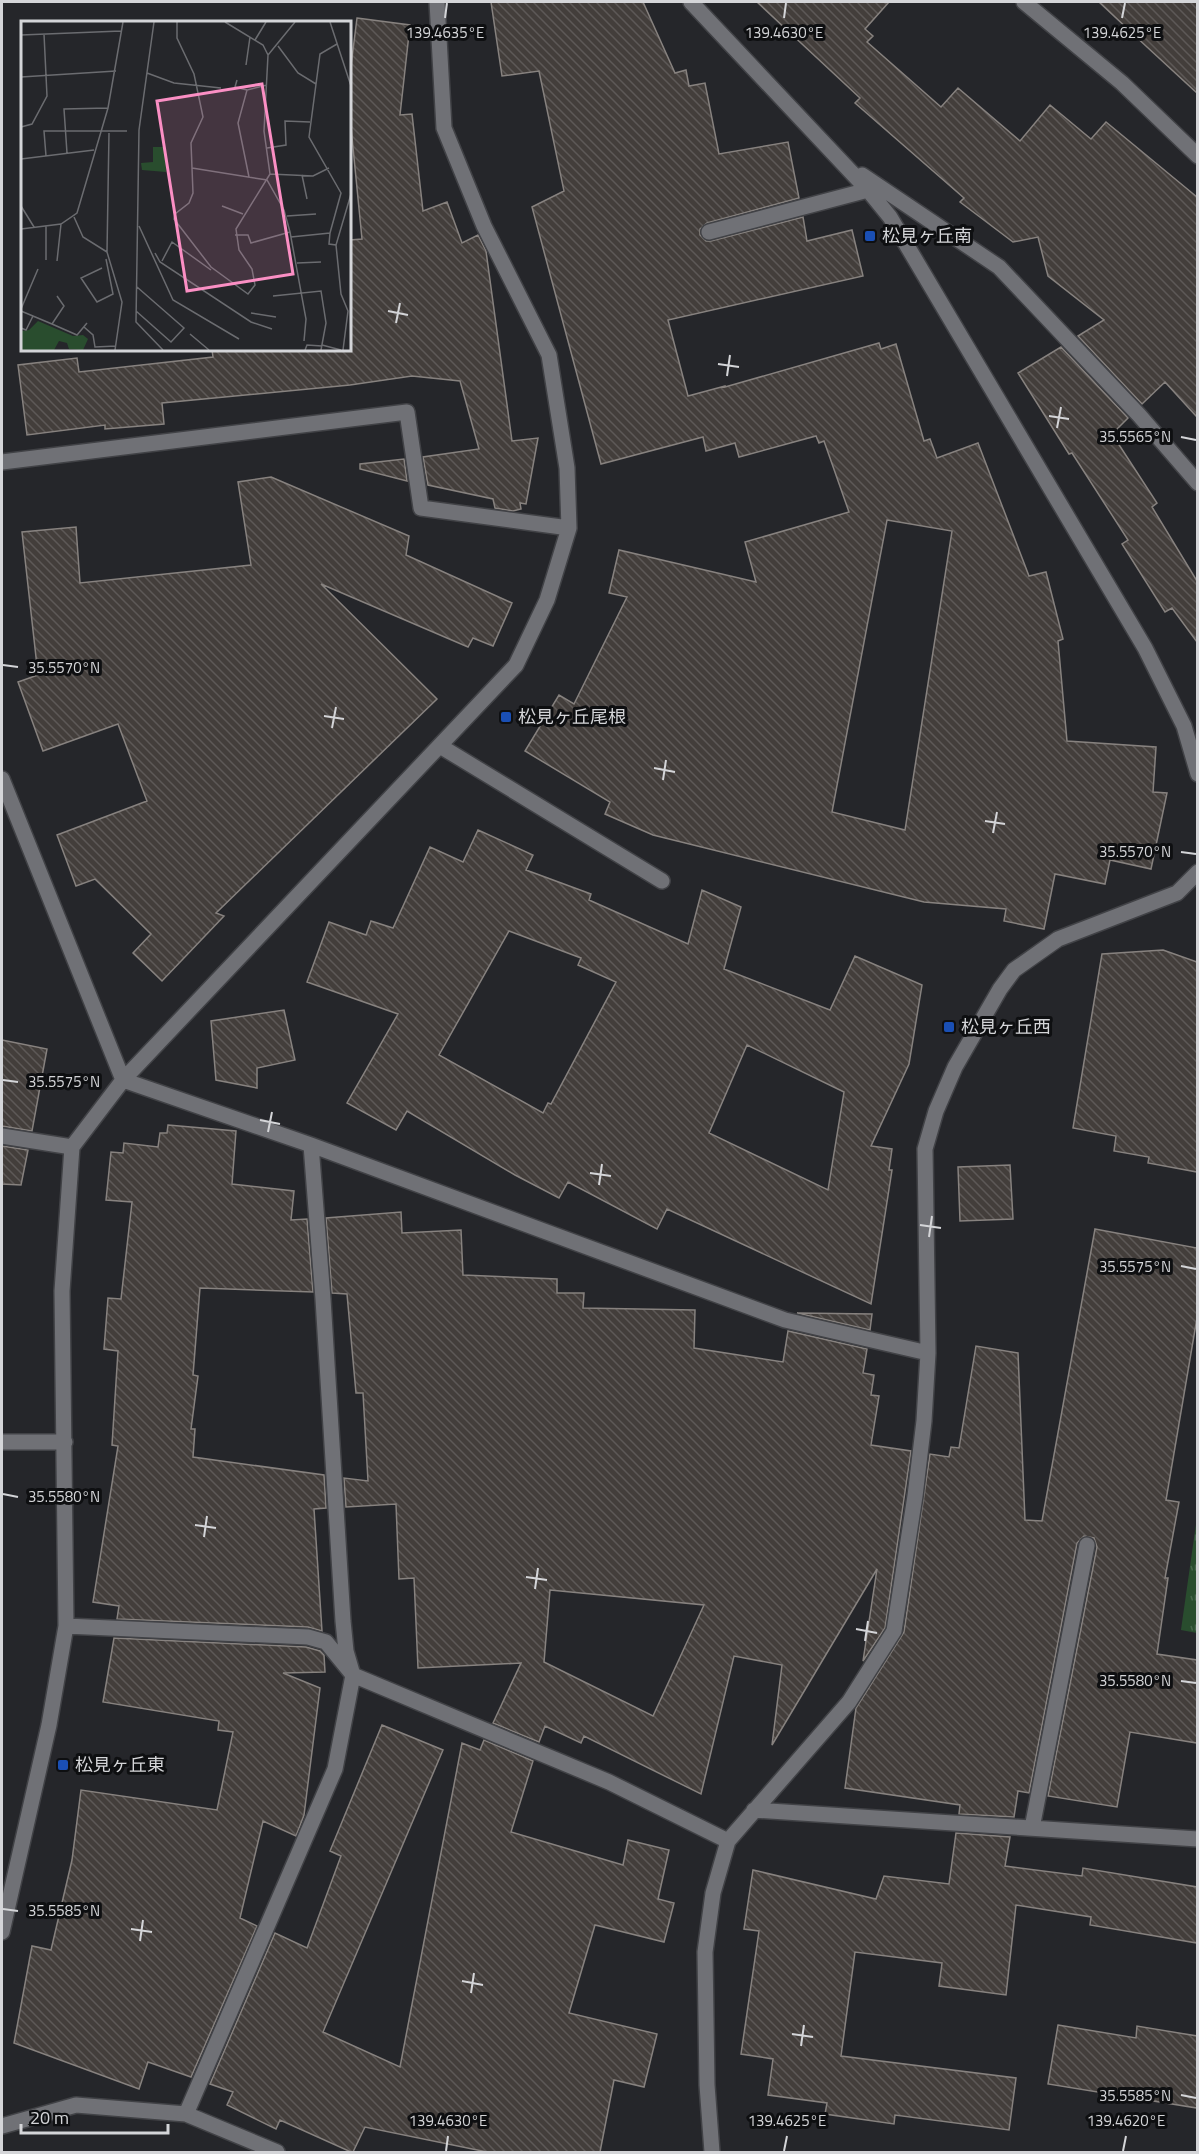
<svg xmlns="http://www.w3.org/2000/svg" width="1199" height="2154" viewBox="0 0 1199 2154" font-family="'Titillium Web','Noto Sans JP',sans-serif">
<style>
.grass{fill:url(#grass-tufts)}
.building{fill:url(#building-back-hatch);stroke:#87827f;stroke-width:1.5;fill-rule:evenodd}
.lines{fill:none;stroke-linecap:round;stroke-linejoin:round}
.minor-casing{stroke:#414246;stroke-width:18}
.minor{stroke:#707176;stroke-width:15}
.ticks{fill:none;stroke:#d4d5d8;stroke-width:2}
.transit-dot{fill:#1a4fb4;stroke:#0e0f11;stroke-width:2}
.labels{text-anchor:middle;stroke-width:6;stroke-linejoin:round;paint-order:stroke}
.poi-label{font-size:18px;fill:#d4d5d8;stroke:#0e0f11;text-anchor:start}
.inset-road{fill:none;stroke:#6b6c70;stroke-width:1.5}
.view{fill:#fb8fc4;fill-opacity:0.15;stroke:#fb8fc4;stroke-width:3}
.inset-edge{fill:none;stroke:#d4d5d8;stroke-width:3}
.ticks-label{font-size:15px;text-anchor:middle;fill:#d4d5d8;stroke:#0e0f11;stroke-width:6;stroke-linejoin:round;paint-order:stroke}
</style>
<defs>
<pattern id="grass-tufts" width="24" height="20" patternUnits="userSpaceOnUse" patternTransform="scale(1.5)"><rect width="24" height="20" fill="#294d2e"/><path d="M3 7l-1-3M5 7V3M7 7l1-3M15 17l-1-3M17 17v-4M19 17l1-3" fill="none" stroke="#47664c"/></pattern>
<pattern id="building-back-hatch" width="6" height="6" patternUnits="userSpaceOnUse" patternTransform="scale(1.5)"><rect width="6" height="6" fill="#433e3b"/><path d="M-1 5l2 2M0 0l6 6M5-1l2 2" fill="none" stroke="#5d5957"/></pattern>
</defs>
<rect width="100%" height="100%" fill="#25262a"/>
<!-- grass -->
<path class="grass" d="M 1197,1517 L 1198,1633 L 1197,1633 L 1181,1630 Z"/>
<!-- building -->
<path class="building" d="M 491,2 L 643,2 L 675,73 L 686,70 L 689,86 L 705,83 L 719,154 L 788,142 L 799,198 L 707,223 L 700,229 L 700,235 L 706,241 L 711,241 L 803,217 L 807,241 L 852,230 L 863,276 L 668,320 L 688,396 L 725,386 L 725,387 L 879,343 L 881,349 L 896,344 L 924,441 L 930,439 L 937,458 L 978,443 L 1029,576 L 1046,572 L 1063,639 L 1058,641 L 1067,741 L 1156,747 L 1153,792 L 1167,793 L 1151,869 L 1110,860 L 1105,884 L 1055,874 L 1044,929 L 1004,921 L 1006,909 L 924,902 L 653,835 L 605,814 L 610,802 L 525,751 L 559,695 L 574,704 L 627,597 L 609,593 L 619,550 L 756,582 L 745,542 L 849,512 L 824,441 L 819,443 L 816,436 L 739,457 L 735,443 L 706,451 L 703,437 L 601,464 L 532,207 L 564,191 L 539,71 L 502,76 ZM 887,520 L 952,531 L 905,830 L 832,812 Z
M 757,2 L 889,2 L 865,29 L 873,36 L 867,42 L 941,107 L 958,88 L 1020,141 L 1050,105 L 1091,139 L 1106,122 L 1197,197 L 1197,417 L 1165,382 L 1142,404 L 1078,336 L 1104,320 L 1048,276 L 1038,237 L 1013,242 L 960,202 L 964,198 L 855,103 L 860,98 Z
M 1099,2 L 1197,2 L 1197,93 L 1147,47 Z
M 357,18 L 410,25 L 400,115 L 412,114 L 423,211 L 447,202 L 462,243 L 478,235 L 486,251 L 512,441 L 538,438 L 526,504 L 520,503 L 521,509 L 513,511 L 495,508 L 493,499 L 428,485 L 423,457 L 479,449 L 460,381 L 412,376 L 350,385 L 162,403 L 164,424 L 105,429 L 105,425 L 27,435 L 18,365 L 77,358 L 79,372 L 213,357 L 212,350 L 350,350 L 350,240 L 362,239 L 350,117 L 350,74 Z
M 1061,347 L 1128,418 L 1112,434 L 1157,503 L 1152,507 L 1197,581 L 1197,642 L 1172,608 L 1165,612 L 1122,544 L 1128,540 L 1072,453 L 1069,454 L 1018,373 Z
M 404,459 L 407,481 L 360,469 L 360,464 Z
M 271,477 L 409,536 L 406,555 L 512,603 L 493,646 L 473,638 L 468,647 L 321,584 L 437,699 L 216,913 L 224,916 L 162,981 L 133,953 L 151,934 L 95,879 L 76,886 L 57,835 L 147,801 L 118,724 L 43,751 L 18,682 L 38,675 L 22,532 L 76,527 L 80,583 L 251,565 L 238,482 Z
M 478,830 L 533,855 L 526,870 L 591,894 L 589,900 L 688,944 L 702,890 L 741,907 L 724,969 L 830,1010 L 855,956 L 922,985 L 909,1064 L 871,1146 L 892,1149 L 889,1170 L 892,1170 L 871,1304 L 667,1209 L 657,1229 L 568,1182 L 559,1198 L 515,1175 L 407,1111 L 396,1130 L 347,1103 L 398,1014 L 307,982 L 329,922 L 366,935 L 371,921 L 393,928 L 430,847 L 463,862 ZM 509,931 L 581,958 L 578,965 L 616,982 L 551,1104 L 548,1103 L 543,1113 L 439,1055 ZM 747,1045 L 844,1092 L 828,1190 L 709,1133 Z
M 1163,950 L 1197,962 L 1197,1172 L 1148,1163 L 1149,1157 L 1114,1151 L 1116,1136 L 1073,1128 L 1102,954 Z
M 284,1010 L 295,1060 L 257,1068 L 257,1088 L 216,1080 L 211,1021 Z
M 2,1040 L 47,1049 L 32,1131 L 2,1126 Z
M 168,1125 L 236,1131 L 232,1184 L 294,1191 L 291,1220 L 307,1219 L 313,1292 L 200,1288 L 193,1375 L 198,1376 L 191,1429 L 195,1429 L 193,1457 L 324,1475 L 326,1508 L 314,1509 L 322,1631 L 308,1627 L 117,1619 L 119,1606 L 93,1602 L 118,1446 L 112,1445 L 118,1351 L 104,1349 L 108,1298 L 121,1299 L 132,1202 L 106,1200 L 111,1152 L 123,1153 L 124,1143 L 158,1147 L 160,1133 L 167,1133 Z
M 2,1146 L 28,1150 L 21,1185 L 2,1184 Z
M 1010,1165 L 1013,1219 L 960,1221 L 958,1167 Z
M 401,1212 L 402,1233 L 461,1230 L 463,1275 L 557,1279 L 557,1293 L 584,1293 L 583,1308 L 695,1310 L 694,1348 L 783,1362 L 788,1331 L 867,1349 L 863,1373 L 874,1375 L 871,1395 L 879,1396 L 871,1445 L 911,1451 L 885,1628 L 863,1661 L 877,1569 L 772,1745 L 782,1665 L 734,1656 L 701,1794 L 584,1736 L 581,1743 L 545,1726 L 539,1742 L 493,1723 L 521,1663 L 418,1668 L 414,1578 L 399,1579 L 396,1504 L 346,1507 L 344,1478 L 368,1481 L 363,1393 L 356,1393 L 347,1294 L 332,1293 L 326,1218 ZM 550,1590 L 704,1605 L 653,1716 L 544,1662 Z
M 1095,1229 L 1197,1248 L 1197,1318 L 1166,1500 L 1179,1502 L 1165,1578 L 1168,1578 L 1157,1654 L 1197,1660 L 1197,1743 L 1130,1732 L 1117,1807 L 1048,1796 L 1097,1547 L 1094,1538 L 1084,1536 L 1077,1543 L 1029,1793 L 1018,1791 L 1014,1817 L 959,1814 L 960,1805 L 845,1788 L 856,1708 L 904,1632 L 930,1454 L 949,1457 L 951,1447 L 959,1448 L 976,1346 L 1018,1353 L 1025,1520 L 1042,1521 Z
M 797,1313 L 872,1314 L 870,1330 Z
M 114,1638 L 306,1647 L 320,1651 L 324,1655 L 325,1672 L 283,1673 L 320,1688 L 304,1815 L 296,1836 L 263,1821 L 240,1918 L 257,1926 L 191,2077 L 148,2062 L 139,2089 L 14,2043 L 32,1946 L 51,1950 L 72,1860 L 81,1790 L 217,1810 L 233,1732 L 218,1730 L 219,1721 L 103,1702 Z
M 382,1725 L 443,1750 L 323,2032 L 400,2067 L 462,1743 L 480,1750 L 484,1740 L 533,1761 L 511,1832 L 623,1865 L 628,1840 L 669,1850 L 658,1899 L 674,1903 L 664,1942 L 595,1925 L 569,2013 L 657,2034 L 644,2087 L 614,2080 L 600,2152 L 487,2152 L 365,2127 L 353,2152 L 351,2152 L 280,2120 L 276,2129 L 227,2105 L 233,2092 L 210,2084 L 275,1933 L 307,1948 L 341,1856 L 330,1851 Z
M 956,1833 L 1010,1837 L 1005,1866 L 1082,1876 L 1083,1868 L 1197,1887 L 1197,1943 L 1090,1925 L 1091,1917 L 1016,1905 L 1006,1995 L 939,1986 L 942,1963 L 855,1952 L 841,2056 L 1016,2078 L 1009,2130 L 895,2115 L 894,2124 L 825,2114 L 827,2103 L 768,2095 L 773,2059 L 741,2054 L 759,1931 L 744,1929 L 753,1870 L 876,1899 L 884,1876 L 949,1884 Z
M 1058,2025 L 1136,2038 L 1137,2026 L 1197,2036 L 1197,2108 L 1048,2084 Z"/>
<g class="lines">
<!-- minor casing -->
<g class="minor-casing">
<path id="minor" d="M 691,2 L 868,190 L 890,217 L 1145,648 L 1184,726 L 1198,774
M 1024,2 L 1122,83 L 1198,156
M 862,175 L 999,267 L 1139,415 L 1198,483
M 709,232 L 868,190
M 2,462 L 407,412 L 421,508 L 569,528
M 440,746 L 662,881
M 2,779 L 123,1080 L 311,1145 L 785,1320 L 928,1353
M 2,1136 L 72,1147
M 2,1442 L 65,1442
M 66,1626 L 308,1637 L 326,1642 L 353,1675 L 609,1782 L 728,1841
M 754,1810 L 1198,1839
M 1032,1828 L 1087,1545
M 2,1932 L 49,1725 L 66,1626 L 62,1291 L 72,1147 L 123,1080 L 516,665 L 547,600 L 569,528 L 567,468 L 549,355 L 484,226 L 444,128 L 437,2
M 186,2114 L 277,2152
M 2,2126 L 76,2105 L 186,2114 L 335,1769 L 353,1675 L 346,1651 L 343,1621 L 323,1299 L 311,1145
M 712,2152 L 707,2085 L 705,1952 L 713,1893 L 728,1841 L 849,1702 L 894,1631 L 915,1496 L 924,1421 L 928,1353 L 925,1149 L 936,1111 L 955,1067 L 1000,989 L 1014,970 L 1058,939 L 1177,893 L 1198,872"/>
</g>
<!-- minor -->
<use href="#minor" class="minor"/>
</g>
<!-- ticks -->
<path class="ticks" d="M 445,18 L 447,3M 784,18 L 786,3M 1122,18 L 1125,3M 388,311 L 408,315M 396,323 L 400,303M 718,364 L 739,367M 727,376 L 730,355M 1049,416 L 1069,419M 1057,428 L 1061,407M 1181,437 L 1196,440M 3,665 L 18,667M 324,716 L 344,719M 332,728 L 336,707M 654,768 L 675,772M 663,780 L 666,760M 985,821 L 1005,824M 993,833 L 997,812M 1181,852 L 1196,854M 3,1080 L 18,1082M 260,1120 L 280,1124M 268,1132 L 272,1112M 590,1173 L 611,1176M 599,1185 L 602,1164M 920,1225 L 941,1228M 929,1237 L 932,1216M 1181,1266 L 1196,1269M 3,1494 L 18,1497M 195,1525 L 216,1528M 204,1537 L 207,1516M 526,1577 L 547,1580M 535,1589 L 538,1568M 856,1629 L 877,1633M 865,1641 L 868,1621M 1181,1681 L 1196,1683M 3,1909 L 18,1911M 131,1929 L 152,1932M 140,1941 L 143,1920M 462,1981 L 483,1985M 471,1993 L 474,1973M 792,2034 L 813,2037M 801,2046 L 804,2025M 1181,2095 L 1196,2098M 446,2151 L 448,2136M 784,2151 L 787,2136M 1123,2151 L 1126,2136"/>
<!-- markers -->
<g class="transit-dot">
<rect x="864" y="230" width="12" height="12" rx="3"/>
<rect x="500" y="711" width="12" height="12" rx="3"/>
<rect x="943" y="1021" width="12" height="12" rx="3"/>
<rect x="57" y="1759" width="12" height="12" rx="3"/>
</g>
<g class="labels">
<!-- poi labels -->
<g class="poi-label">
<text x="882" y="242">松見ヶ丘南</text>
<text x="518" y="723">松見ヶ丘尾根</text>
<text x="961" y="1033">松見ヶ丘西</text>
<text x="75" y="1771">松見ヶ丘東</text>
</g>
</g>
<!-- overview -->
<g transform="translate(21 21)">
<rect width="330" height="330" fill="#25262a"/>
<path d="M 132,126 L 144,126 L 145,151 L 121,149 L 120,142 L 132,141 Z" fill="#294d2e"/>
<path d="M 17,300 L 52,315 L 62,314 L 67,318 L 62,329 L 48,328 L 46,322 L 38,320 L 33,329 L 0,329 L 0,310 L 8,309 Z" fill="#294d2e"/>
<path class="inset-road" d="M 133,1 L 118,109 L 115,301 L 142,329M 156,1 L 156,17 L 173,53 L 182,96 L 170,122 L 172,172 L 168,182 L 154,193 L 153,198 L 190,246 L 227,273 L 234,264 L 231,248 L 218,229 L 215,208 L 249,153 L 243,110 L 247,34 L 274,1M 204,1 L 242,24 L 247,34M 309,1 L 330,65M 0,14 L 100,10M 234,19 L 245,1M 257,25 L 277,52 L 295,63M 225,44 L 229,16M 126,52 L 153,62 L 200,67M 0,56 L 95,50M 216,59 L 214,66 L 226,69M 0,106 L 11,103 L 26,75 L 23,13M 88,112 L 86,231 L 101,281 L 94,329M 246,127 L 265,124 L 264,100 L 289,101M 46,132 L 43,88 L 87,87M 25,135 L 23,110 L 106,110M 0,138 L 73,129M 171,147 L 246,159 L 263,189 L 269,211 L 285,298 L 283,320M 249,153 L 292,155 L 308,147M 281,154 L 286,178M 228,156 L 217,102 L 226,69 L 246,64M 0,185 L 13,206M 201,185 L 222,193M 266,195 L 295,193M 53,196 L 62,216 L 86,231M 25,205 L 25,239M 118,205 L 152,279 L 218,318M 0,208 L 40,203 L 56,192 L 87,87 L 102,1M 214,214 L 227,214 L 230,222 L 269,211M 270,216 L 309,212M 315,224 L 308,223 L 309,212 L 320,172 L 288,116 L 299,33 L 316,23M 134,232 L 139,241 L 230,301 L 251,308M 36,240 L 40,203M 141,240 L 151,221 L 190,249M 276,242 L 300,241M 81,247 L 60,257 L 76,281 L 92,273 L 85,238M 252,275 L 300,270 L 305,302 L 300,329M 0,288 L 17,248M 0,290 L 31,303 L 43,285 L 36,275M 115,290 L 150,321 L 163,307 L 116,266M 230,292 L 255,296M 31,303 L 56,314 L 66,302M 63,306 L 72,314 L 74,326 L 95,325M 0,307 L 5,309 L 12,295M 169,313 L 188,329M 301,324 L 320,329M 284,329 L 286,324 L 301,325M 322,329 L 327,290 L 320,273 L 315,224 L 330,173"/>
<path class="view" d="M 241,63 L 272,253 L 166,270 L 136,80 Z"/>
<rect width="330" height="330" class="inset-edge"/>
</g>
<g class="ticks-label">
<text x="445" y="38">139.4635°E</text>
<text x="784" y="38">139.4630°E</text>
<text x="1122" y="38">139.4625°E</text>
<text x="1135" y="442">35.5565°N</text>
<text x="64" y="673">35.5570°N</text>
<text x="1135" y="857">35.5570°N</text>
<text x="64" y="1087">35.5575°N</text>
<text x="1135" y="1272">35.5575°N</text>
<text x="64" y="1502">35.5580°N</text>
<text x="1135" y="1686">35.5580°N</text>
<text x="64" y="1916">35.5585°N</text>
<text x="1135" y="2101">35.5585°N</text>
<text x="448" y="2126">139.4630°E</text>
<text x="787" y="2126">139.4625°E</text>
<text x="1126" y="2126">139.4620°E</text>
</g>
<!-- border -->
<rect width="1199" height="2154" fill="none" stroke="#d4d5d8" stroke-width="6"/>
<!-- scale -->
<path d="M21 2124v9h147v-9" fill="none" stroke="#d4d5d8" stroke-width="3"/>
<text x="30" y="2124" font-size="18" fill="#d4d5d8" stroke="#0e0f11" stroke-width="4.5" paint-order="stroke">20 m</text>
</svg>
